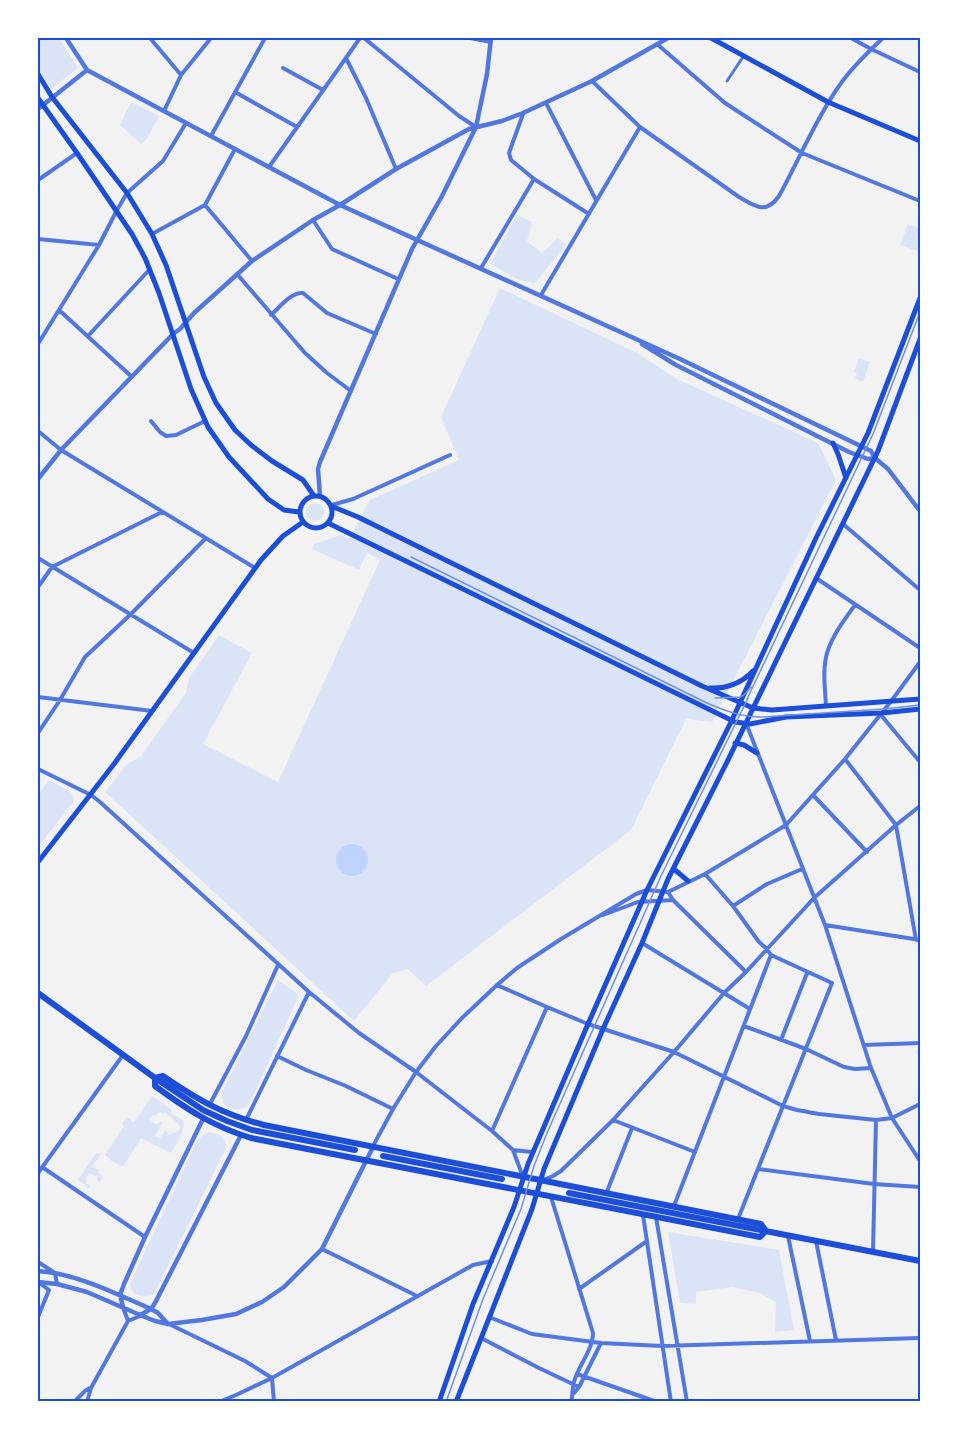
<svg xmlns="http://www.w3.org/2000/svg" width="958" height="1439" viewBox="0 0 958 1439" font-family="'Fira Sans Condensed',sans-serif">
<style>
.green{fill:#dbe4f7;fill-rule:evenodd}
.water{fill:#bfd3fe}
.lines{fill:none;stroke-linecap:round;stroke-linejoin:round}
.pedestrian{stroke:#5277de;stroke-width:3}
.minor{stroke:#5277de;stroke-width:4}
.tertiary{stroke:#5277de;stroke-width:4.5}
.secondary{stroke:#1d4ed8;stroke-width:5}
.primary{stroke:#1d4ed8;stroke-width:6}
.tram{stroke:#7290e2;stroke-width:1.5}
.neatline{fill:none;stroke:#1d4ed8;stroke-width:2}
</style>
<rect width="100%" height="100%" fill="#f2f2f2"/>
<!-- green -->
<path class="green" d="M 38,38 L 59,38 L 78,68 L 51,89 L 38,68 Z
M 131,102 L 159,116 L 147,139 L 141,144 L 120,125 Z
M 517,215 L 532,222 L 527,241 L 542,253 L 558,238 L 566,245 L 535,283 L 519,280 L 490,264 Z
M 908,224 L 920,229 L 920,252 L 900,245 Z
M 500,288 L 637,353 L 677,379 L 818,443 L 836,480 L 712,722 L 686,719 L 631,830 L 426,986 L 408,969 L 393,973 L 354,1021 L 105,792 L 126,765 L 141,756 L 186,693 L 189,678 L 219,635 L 252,653 L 203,744 L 278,782 L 380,560 L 367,553 L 359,570 L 312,549 L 314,544 L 340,535 L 349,539 L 370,500 L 459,460 L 441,417 Z
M 859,358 L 870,362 L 863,382 L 855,378 L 857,373 L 854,372 Z
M306 512a9 9 0 1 1 18 0a9 9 0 1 1-18 0Z
M 49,780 L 71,792 L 74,801 L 38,847 L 38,795 Z
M 278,980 L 299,995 L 249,1105 C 241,1111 230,1111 223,1103 L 222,1092 Z
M 152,1096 L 172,1110 L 170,1113 C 174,1115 181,1118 183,1121 C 187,1128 175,1146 171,1153 L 141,1138 L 123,1167 L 110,1160 L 110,1159 L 105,1155 L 124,1126 L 122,1124 L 126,1117 L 134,1122 ZM 159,1112 L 163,1114 L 165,1113 L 178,1123 L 180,1127 L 178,1131 L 169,1135 L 166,1130 L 160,1138 L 155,1136 L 163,1123 L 161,1121 L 158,1124 L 157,1123 L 155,1124 L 149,1119 L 153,1115 L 155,1116 Z
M 206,1133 C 217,1132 225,1136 226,1148 L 154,1294 C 144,1299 130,1296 130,1283 L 198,1139 Z
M 96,1153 L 101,1154 L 92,1167 L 99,1170 L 98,1173 L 103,1177 L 100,1182 L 97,1180 L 98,1175 L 95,1176 L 89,1173 L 85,1179 L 87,1181 L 86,1183 L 90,1186 L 89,1188 L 78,1180 Z
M 668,1232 L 779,1250 L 794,1330 L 775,1332 L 776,1302 L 760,1293 L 732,1287 L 696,1292 L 696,1304 L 680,1303 Z"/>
<!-- water -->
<path class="water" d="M336 860a16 16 0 1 1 32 0a16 16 0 1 1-32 0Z"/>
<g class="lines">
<!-- pedestrian -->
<path class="pedestrian" d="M 727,81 L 743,57"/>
<!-- minor -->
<path class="minor" d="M 150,38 L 181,75
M 364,38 L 459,116 L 476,127
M 470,38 L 491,42
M 851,38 L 871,49 L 920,72
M 657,44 L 725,103 L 802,153 L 920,201
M 346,58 L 366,98 L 396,169
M 283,68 L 323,90
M 592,81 L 640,127 L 739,197 C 755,206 766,215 779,196 C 799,160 815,120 839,86 C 851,68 868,52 883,38
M 235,92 L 297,127
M 546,103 L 596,200
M 164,111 L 181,75 L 211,38
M 523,114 L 509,153 L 511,160 L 534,179 L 589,214
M 211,136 L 265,38
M 269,167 L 360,38
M 38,180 L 77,153
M 205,205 L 252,261
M 313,220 L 332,249 L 398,279
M 152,234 L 205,205 L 235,149
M 38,239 L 99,245
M 481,268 L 534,179
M 237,274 L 305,353 L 327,373 L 351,391
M 541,295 L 640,127
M 59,310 L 132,377
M 271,315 C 280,307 291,292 303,293 L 327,313 L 376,334
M 88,336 L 150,269
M 38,344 L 99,245 L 117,210 L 127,193 L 163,161 L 186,123
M 151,421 L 160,432 L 166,436 L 176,435 L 205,421
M 38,431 L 61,450 L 255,568
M 332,505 L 353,499 L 450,455
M 843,524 L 920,590
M 38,558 L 194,653
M 816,578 L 920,648
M 38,587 L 52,567 L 162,512
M 38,697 L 152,711
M 826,706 C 825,688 822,667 828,650 C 834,633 845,619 855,605
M 881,715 L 920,762
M 746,723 L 825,925 L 871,1068 L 892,1118 L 920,1161
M 38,733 L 60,700 L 85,657 L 130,615 L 206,538
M 845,759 L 896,825 L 916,940
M 38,769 L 91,795 L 100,802 L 309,992 L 359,1033 L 416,1072 L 492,1131 L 513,1150 L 523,1177
M 813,795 L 867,852
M 705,874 L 733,906 L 759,942 L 767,949 L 771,955
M 668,892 L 705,874 L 786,825 L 845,759 L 892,700 L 920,662
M 668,892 L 673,900 L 746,972
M 733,906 L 767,884 L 802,869
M 603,915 L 638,902 L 673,900
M 825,925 L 920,940
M 642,943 L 750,1009
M 771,955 L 832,983
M 497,985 L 547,1007 L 588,1024 L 674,1052 L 783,1106 L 797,1110 L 819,1114 L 876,1120 L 892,1118 L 920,1104
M 744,1026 L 806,1049 L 844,1067 L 855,1069 L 871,1068
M 781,1040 L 807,973
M 864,1045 L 920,1043
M 277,1056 L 306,1070 L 346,1086 L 393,1109
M 210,1104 L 246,1036 L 278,965
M 246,1120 L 309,992
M 613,1120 L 695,1152
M 492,1131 L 547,1007
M 373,1146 L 393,1109 L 416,1072 L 436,1046 L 462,1018 L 497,985 L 517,968 L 561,939 L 636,894 L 647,890 L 668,892
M 513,1150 L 532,1152
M 42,1167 L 145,1237
M 758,1169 L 874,1184 L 920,1187
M 38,1173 L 123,1055
M 543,1180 L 553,1176 L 561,1171 L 613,1120 L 674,1052 L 724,993 L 746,972 L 814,898 L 896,825 L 920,806
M 606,1194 L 632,1128
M 551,1197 L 593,1333 C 593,1350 578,1366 574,1382 C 572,1389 573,1395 571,1402
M 674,1206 L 771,955
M 643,1215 L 671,1402
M 656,1217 L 687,1402
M 738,1219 L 832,983
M 788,1236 L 810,1341
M 816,1241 L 836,1340
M 322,1249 L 417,1296
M 873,1252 L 876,1120
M 38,1262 L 55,1273 L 57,1284
M 38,1275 L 38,1282 L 49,1290 L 38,1317
M 579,1289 L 647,1241
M 123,1307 L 128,1321
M 489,1317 L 532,1334 L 601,1343 L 662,1346 L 920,1338
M 169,1324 L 245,1361 L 272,1378 L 274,1402
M 481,1338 L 539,1368 L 579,1387
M 577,1374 L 657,1402
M 574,1393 L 579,1387 L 601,1343
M 74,1402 L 85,1391 L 90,1388
M 87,1402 L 91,1388 L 128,1321 L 140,1316
M 219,1402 L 236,1395 L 272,1378 L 473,1265 L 492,1261"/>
<!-- tertiary -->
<path class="tertiary" d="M 66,38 L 87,70 L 340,205 L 680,359 L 871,451 L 875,458 L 888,469 L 920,511
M 38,109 L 87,70
M 642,344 L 676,365 L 849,452 L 868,459 L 875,458
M 38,479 L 61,450 L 173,334 L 180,329 L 194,313 L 252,261 L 313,220 L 340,205 L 396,169 L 469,129 L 502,121 L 523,113 L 592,81 L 668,38
M 320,496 L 318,469 L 320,462 L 412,249 L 442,196 L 476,127 L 487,74 L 491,38
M 38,1271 C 78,1274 114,1293 151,1309 L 158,1313 L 168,1324
M 38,1282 L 57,1284 L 87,1292 L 140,1315 L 155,1321 L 168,1324 L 202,1320 L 236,1314 L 262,1302 L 284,1287 L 322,1249 L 373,1147
M 123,1307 L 120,1295 L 124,1284 L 145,1237 L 203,1119
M 140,1315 L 151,1309 L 155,1303 L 241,1135"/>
<!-- secondary -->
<path class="secondary" d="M 711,38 L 828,102 L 920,141
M 38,74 L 52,97 L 127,193 L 152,234 L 166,265 L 204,377 L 216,403 L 235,430 L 251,445 L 272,461 L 303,480 L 314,496
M 38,98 L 77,153 L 132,234 L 145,258 L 159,293 L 191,389 L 208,427 L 229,457 L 268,499 L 284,510 L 299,512
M 833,443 L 838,454 L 846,478
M300 512a16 16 0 1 1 32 0a16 16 0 1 1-32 0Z
M 331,506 L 358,517 L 702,686 L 753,708 L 772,710 L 920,699
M 328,523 L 735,722 L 750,724 L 786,717 L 882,713 L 920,709
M 710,688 C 726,689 742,683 753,671
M 735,743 L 744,745 L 757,753
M 38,862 L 114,764 L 261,560 L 283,536 L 303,522
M 674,869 L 688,881
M 439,1402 L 473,1304 L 514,1207 L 528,1164 L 588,1024 L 647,890 L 732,720 L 816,538 L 868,433 L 920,298
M 456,1402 L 532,1209 L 544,1169 L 603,1029 L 642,943 L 668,879 L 728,760 L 878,451 L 920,339"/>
<!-- primary -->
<path class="primary" d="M 38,993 L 155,1078 L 203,1110 L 227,1121 L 252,1130 L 355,1150
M 155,1078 L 155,1086 C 188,1110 212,1126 251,1138 L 760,1237 L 766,1231
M 155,1078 L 163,1076 C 198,1100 222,1114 264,1125 L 761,1224 L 766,1231
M 383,1156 L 502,1179
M 569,1193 L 920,1261"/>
<!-- tram -->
<path class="tram" d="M 411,557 L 709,704 C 726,711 742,717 761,717 L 884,709 L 920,705
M 715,698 L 740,697 L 744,695 L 751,687
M 446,1402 L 483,1299 L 521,1209 L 534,1166 L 547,1133 L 661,876 L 748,698 L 747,699 L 873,434 L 920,312"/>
</g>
<!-- border -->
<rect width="958" height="1439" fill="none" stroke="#ffffff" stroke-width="78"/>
<rect x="39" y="39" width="880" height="1361" class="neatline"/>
</svg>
